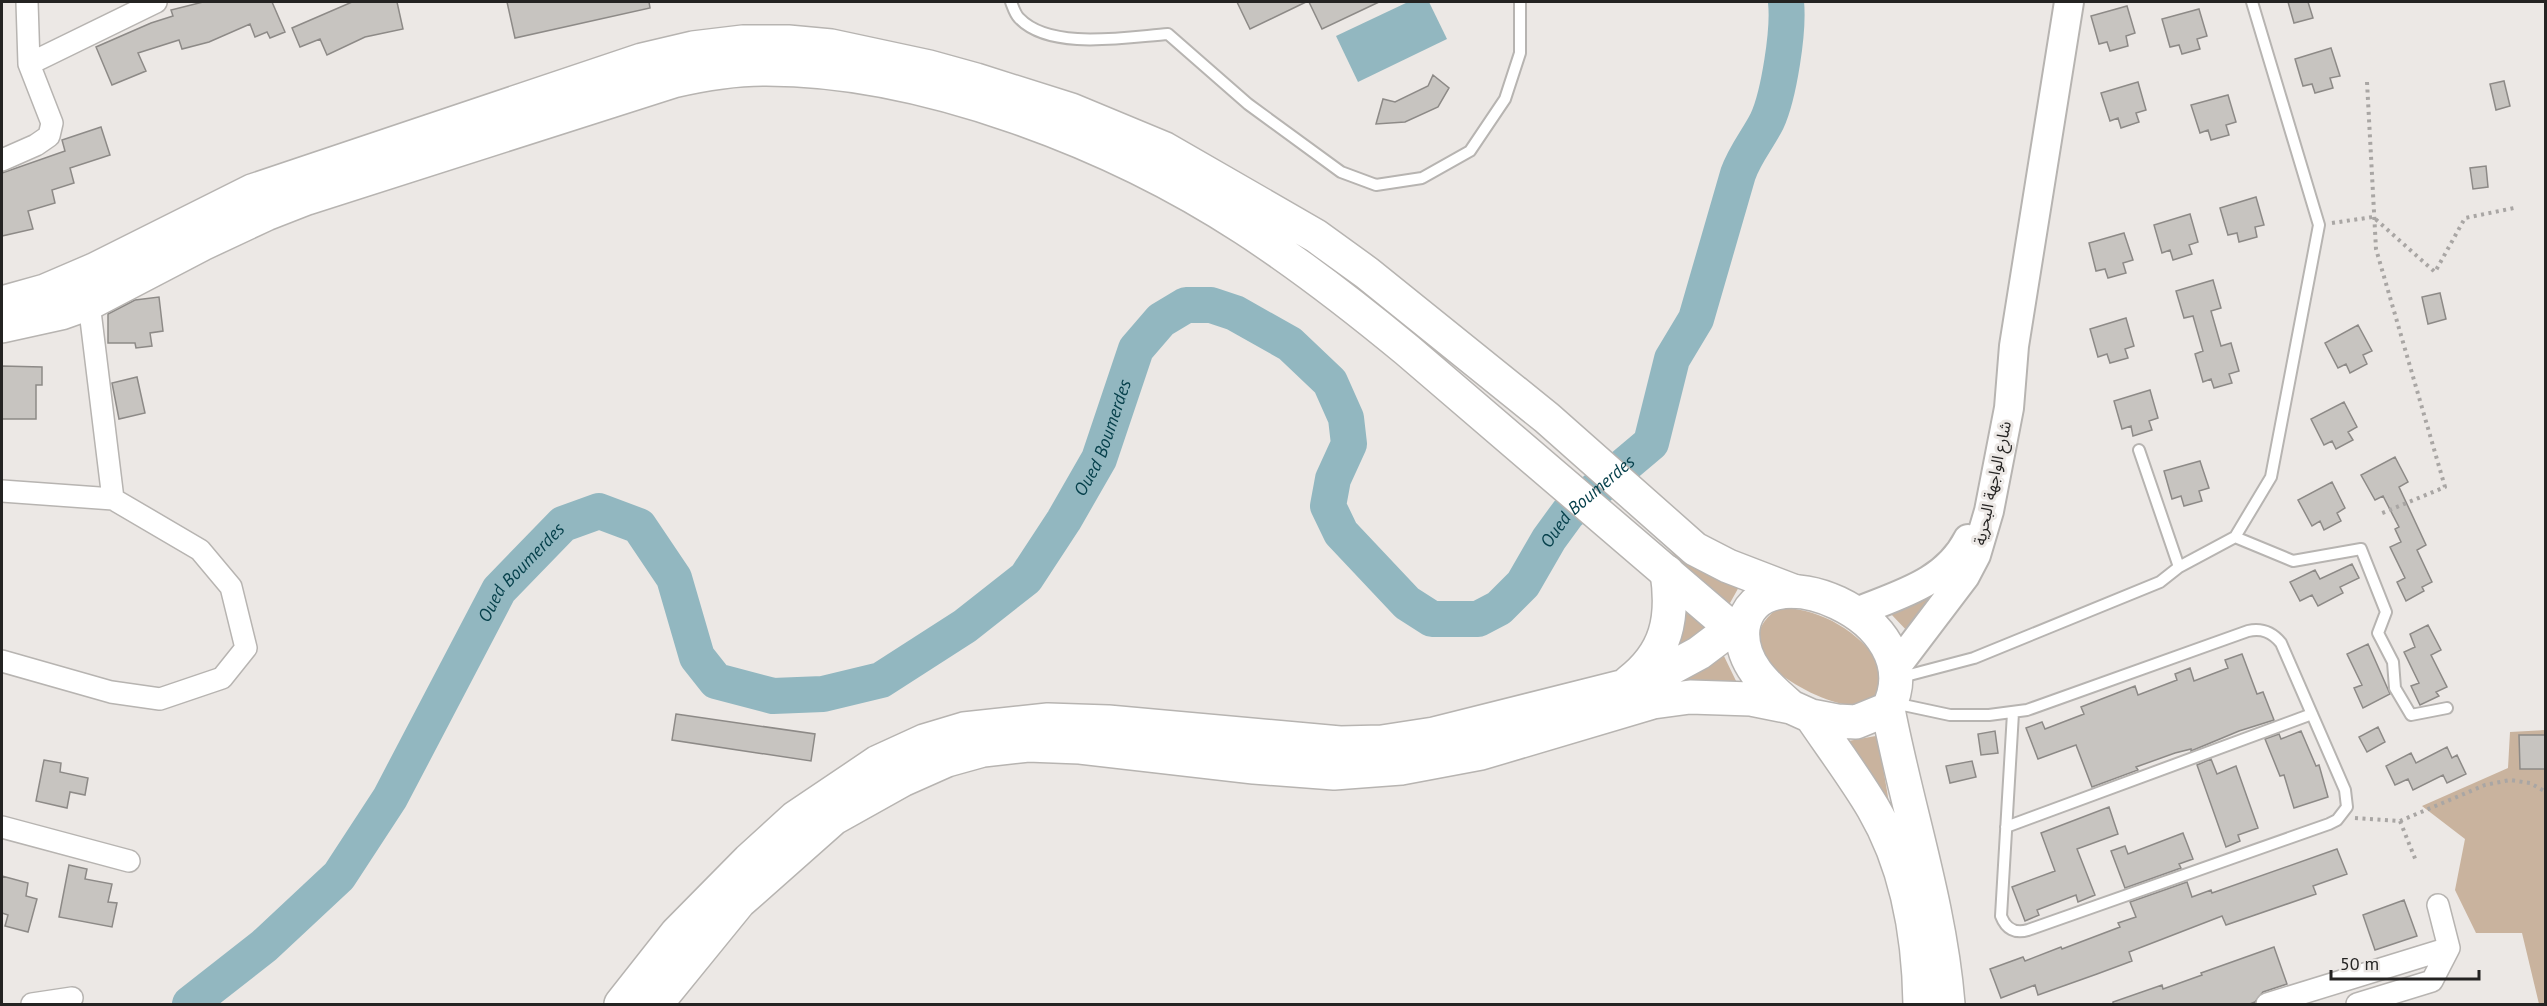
<svg xmlns="http://www.w3.org/2000/svg" width="2547" height="1006" viewBox="0 0 2547 1006" font-family="'PT Sans','Noto Sans Arabic',sans-serif">
<style>
.green{fill:#c9b39e}
.water{fill:#92b7c0}
.lines{fill:none;stroke-linecap:round;stroke-linejoin:round}
.river{stroke:#92b7c0;stroke-width:36}
.building{fill:#c7c4c0;stroke:#8d8a87;stroke-width:1.5}
.service-casing{stroke:#b7b4b1;stroke-width:14}
.minor-casing{stroke:#b7b4b1;stroke-width:24}
.secondary-casing{stroke:#b7b4b1;stroke-width:32}
.primary-casing{stroke:#b7b4b1;stroke-width:36}
.trunk-casing{stroke:#b7b4b1;stroke-width:36}
.path{stroke:#a9a6a4;stroke-width:4;stroke-dasharray:3 4.5;stroke-linecap:butt}
.service{stroke:#fff;stroke-width:10}
.minor{stroke:#fff;stroke-width:21}
.secondary{stroke:#fff;stroke-width:28}
.primary{stroke:#fff;stroke-width:33}
.trunk{stroke:#fff;stroke-width:33}
.labels{text-anchor:middle;stroke-width:6;stroke-linejoin:round;paint-order:stroke}
.street-label{font-size:16px;fill:#242322;stroke:#ece8e5}
.water-label{font-size:18px;font-style:italic;fill:#06404b;stroke:#ece8e5}
</style>
<rect width="100%" height="100%" fill="#ece8e5"/>
<!-- green -->
<path class="green" d="M 1665,545 L 1694,563 L 1740,585 L 1725,612 Z
M 1963,568 L 1911,635 L 1890,613 Z
M 1681,595 L 1713,633 L 1657,668 Z
M 1781,607 C 1825,611 1857,630 1883,667 C 1880,678 1880,694 1871,701 C 1847,719 1770,676 1760,652 C 1752,634 1766,615 1781,607 Z
M 1722,652 L 1738,685 L 1664,686 Z
M 2545,730 L 2545,1004 L 2539,1004 L 2522,933 L 2476,933 L 2455,890 L 2465,839 L 2422,806 L 2508,768 L 2510,732 Z
M 1881,735 L 1882,761 L 1890,809 L 1843,742 Z"/>
<!-- water -->
<path class="water" d="M 1408,2 L 1429,2 L 1447,39 L 1358,82 L 1336,36 Z"/>
<g class="lines">
<!-- river -->
<path class="river" id="s1" d="M 190,1004 L 264,946 L 339,876 L 390,798 L 499,590 L 563,524 L 599,511 L 639,526 L 674,578 L 697,657 L 716,681 L 773,696 L 823,694 L 881,680 L 965,626 L 1026,578 L 1064,520 L 1099,459 L 1136,349 L 1161,320 L 1186,305 L 1211,305 L 1235,313 L 1290,344 L 1330,382 L 1346,418 L 1349,444 L 1333,479 L 1328,506 L 1341,533 L 1407,603 L 1432,619 L 1478,619 L 1499,608 L 1523,584 L 1549,539 L 1568,513 L 1651,443 L 1672,359 L 1696,319 L 1738,174 C 1745,154 1758,139 1767,121 C 1779,95 1789,30 1786,2"/>
</g>
<!-- building -->
<path class="building" d="M 203,2 L 272,2 L 285,32 L 270,38 L 267,32 L 255,37 L 250,24 L 209,42 L 182,49 L 179,40 L 138,53 L 146,71 L 112,85 L 96,47 L 151,23 L 173,16 L 171,10 Z
M 352,2 L 397,2 L 403,29 L 365,37 L 327,55 L 320,39 L 300,47 L 292,28 Z
M 507,2 L 649,2 L 650,8 L 515,38 Z
M 1237,2 L 1306,2 L 1250,29 Z
M 1309,2 L 1379,2 L 1322,29 Z
M 2288,2 L 2308,2 L 2313,18 L 2294,23 Z
M 2127,6 L 2135,33 L 2126,36 L 2128,46 L 2110,51 L 2107,42 L 2099,44 L 2091,16 Z
M 2199,9 L 2207,36 L 2197,39 L 2200,49 L 2182,54 L 2179,45 L 2170,47 L 2162,19 Z
M 2331,48 L 2340,76 L 2330,78 L 2333,88 L 2315,93 L 2312,84 L 2303,86 L 2295,59 Z
M 1433,75 L 1449,88 L 1438,107 L 1405,122 L 1376,124 L 1383,99 L 1395,102 L 1428,86 Z
M 2504,81 L 2510,106 L 2496,110 L 2490,84 Z
M 2138,82 L 2146,110 L 2136,113 L 2139,122 L 2121,128 L 2118,118 L 2110,121 L 2101,93 Z
M 2228,95 L 2236,122 L 2226,125 L 2229,135 L 2211,140 L 2208,130 L 2200,133 L 2191,105 Z
M 101,127 L 110,155 L 70,168 L 74,183 L 52,190 L 55,203 L 28,211 L 33,229 L 2,236 L 2,173 L 65,151 L 62,140 Z
M 2486,166 L 2488,187 L 2473,189 L 2470,168 Z
M 2256,197 L 2264,225 L 2255,227 L 2257,237 L 2239,242 L 2237,233 L 2228,235 L 2220,208 Z
M 2190,214 L 2198,242 L 2189,245 L 2192,254 L 2173,260 L 2170,250 L 2162,253 L 2154,225 Z
M 2124,233 L 2133,260 L 2123,263 L 2126,273 L 2108,278 L 2105,269 L 2096,271 L 2089,243 Z
M 2213,280 L 2221,308 L 2211,311 L 2221,346 L 2231,343 L 2239,371 L 2229,374 L 2232,383 L 2214,388 L 2211,379 L 2203,382 L 2195,354 L 2203,351 L 2193,316 L 2184,318 L 2176,291 Z
M 2440,293 L 2446,319 L 2428,324 L 2422,297 Z
M 159,297 L 163,331 L 150,333 L 152,346 L 136,348 L 135,343 L 108,343 L 108,314 L 135,300 Z
M 2126,318 L 2134,346 L 2125,349 L 2128,358 L 2110,363 L 2107,354 L 2098,357 L 2090,329 Z
M 2358,325 L 2372,351 L 2363,355 L 2367,364 L 2350,373 L 2346,364 L 2338,368 L 2325,343 Z
M 2,366 L 42,367 L 42,385 L 36,385 L 36,419 L 2,419 Z
M 137,377 L 145,413 L 119,419 L 112,383 Z
M 2150,390 L 2158,418 L 2149,421 L 2152,430 L 2133,436 L 2131,426 L 2122,429 L 2114,401 Z
M 2344,402 L 2357,427 L 2348,432 L 2353,440 L 2336,449 L 2332,441 L 2324,445 L 2311,419 Z
M 2395,457 L 2408,482 L 2399,487 L 2426,545 L 2417,550 L 2432,582 L 2422,587 L 2424,591 L 2406,601 L 2397,582 L 2405,578 L 2390,547 L 2401,542 L 2395,529 L 2399,527 L 2383,496 L 2375,500 L 2361,475 Z
M 2200,461 L 2209,488 L 2199,491 L 2202,501 L 2184,506 L 2181,496 L 2172,499 L 2164,471 Z
M 2332,482 L 2345,508 L 2337,513 L 2341,521 L 2324,530 L 2320,521 L 2312,526 L 2298,500 Z
M 2352,564 L 2359,578 L 2340,587 L 2343,593 L 2318,606 L 2312,595 L 2300,601 L 2290,582 L 2315,570 L 2320,579 Z
M 2428,625 L 2441,650 L 2431,655 L 2447,687 L 2436,692 L 2439,696 L 2420,705 L 2411,686 L 2419,683 L 2404,652 L 2415,647 L 2410,634 Z
M 2368,644 L 2390,694 L 2363,708 L 2354,688 L 2362,685 L 2347,654 Z
M 2242,654 L 2257,694 L 2263,692 L 2274,720 L 2239,731 L 2191,751 L 2191,749 L 2175,753 L 2136,767 L 2138,770 L 2092,787 L 2076,745 L 2038,759 L 2026,728 L 2042,722 L 2045,729 L 2084,714 L 2081,707 L 2135,686 L 2138,695 L 2177,680 L 2175,674 L 2190,668 L 2194,681 L 2228,668 L 2225,660 Z
M 676,714 L 815,734 L 811,761 L 672,740 Z
M 2378,727 L 2385,742 L 2367,752 L 2359,737 Z
M 1995,731 L 1998,753 L 1981,755 L 1978,734 Z
M 2301,731 L 2316,766 L 2319,765 L 2328,797 L 2294,808 L 2284,775 L 2280,776 L 2265,739 L 2279,734 L 2281,739 Z
M 2519,735 L 2546,735 L 2546,769 L 2520,769 Z
M 2447,747 L 2452,758 L 2457,755 L 2466,774 L 2447,783 L 2443,775 L 2413,790 L 2408,779 L 2395,785 L 2386,766 L 2411,753 L 2416,763 Z
M 2211,759 L 2217,774 L 2236,766 L 2258,828 L 2238,835 L 2240,841 L 2226,847 L 2197,765 Z
M 44,760 L 61,763 L 60,772 L 88,778 L 85,795 L 70,792 L 67,808 L 36,801 Z
M 1972,761 L 1976,777 L 1950,783 L 1946,766 Z
M 2109,807 L 2118,834 L 2077,849 L 2095,895 L 2078,902 L 2076,895 L 2037,910 L 2039,915 L 2025,921 L 2012,887 L 2055,871 L 2041,833 Z
M 2183,833 L 2193,859 L 2179,864 L 2181,868 L 2125,888 L 2111,851 L 2125,846 L 2128,854 Z
M 2337,849 L 2347,874 L 2313,886 L 2316,894 L 2226,925 L 2222,916 L 2129,952 L 2132,961 L 2097,974 L 2038,995 L 2035,985 L 2001,998 L 1990,969 L 2023,957 L 2025,961 L 2061,947 L 2062,949 L 2120,927 L 2118,923 L 2136,917 L 2130,902 L 2187,882 L 2192,897 L 2211,890 L 2212,893 Z
M 69,865 L 87,869 L 85,879 L 112,884 L 108,902 L 117,903 L 112,927 L 59,917 Z
M 2,876 L 28,883 L 26,896 L 37,899 L 28,932 L 5,926 L 8,915 L 2,913 Z
M 2404,900 L 2417,936 L 2375,950 L 2363,915 Z
M 2274,947 L 2287,984 L 2263,992 L 2255,1002 L 2247,1005 L 2113,1005 L 2113,1002 L 2162,985 L 2163,989 L 2202,975 L 2201,973 Z"/>
<g class="lines">
<!-- service casing -->
<g class="service-casing">
<path id="service" d="M 1011,2 C 1013,7 1015,14 1019,18 C 1050,51 1127,37 1168,34 L 1248,104 L 1341,172 L 1376,185 L 1422,178 L 1470,151 L 1505,99 L 1520,53 L 1520,2
M 2139,450 L 2179,567
M 2235,537 L 2293,561 L 2361,549 L 2386,612 L 2378,633 L 2393,662 L 2395,688 L 2411,715 L 2447,708
M 1898,678 L 1974,658 L 2160,582 L 2179,567 L 2235,537 L 2271,477 L 2319,225 L 2252,2
M 1894,703 L 1950,715 L 1989,715 L 2027,710 L 2248,631 C 2262,628 2272,632 2281,643 L 2345,790 L 2347,807 L 2337,820 L 2329,824 L 2028,930 C 2015,934 2006,929 2001,916 L 2013,713
M 2006,827 L 2312,714"/>
</g>
<!-- minor casing -->
<g class="minor-casing">
<path id="minor" d="M 29,64 L 156,2
M 2,160 L 36,145 L 49,136 L 52,123 L 29,64 L 27,2
M 89,303 L 113,499
M 2,491 L 113,499 L 200,550 L 231,587 L 246,648 L 222,678 L 160,699 L 111,692 L 2,661
M 2,827 L 129,861
M 2438,905 L 2449,948
M 32,1004 L 72,998
M 2267,1004 L 2449,948 L 2432,981 L 2357,1004"/>
</g>
<!-- secondary casing -->
<g class="secondary-casing">
<path id="secondary" d="M 1854,613 C 1897,595 1945,584 1968,539
M 1896,667 L 1965,576 L 1976,555 L 1989,511 L 2009,408 L 2014,346 L 2069,2"/>
</g>
<!-- primary casing -->
<g class="primary-casing">
<path id="primary" d="M 2,303 L 45,291 L 94,270 L 252,191 L 642,60 L 693,48 L 743,42 L 788,42 L 831,46 L 929,67 L 976,80 L 1071,110 L 1165,149 L 1316,236 L 1367,273 L 1547,418 L 1695,549 L 1728,566 L 1793,591
M 2,326 L 61,313 L 89,303 L 202,244 L 266,214 L 307,198 L 673,81 C 703,74 732,69 763,69 C 921,68 1112,142 1244,228 C 1301,265 1355,307 1407,350 L 1742,637"/>
</g>
<!-- trunk casing -->
<g class="trunk-casing">
<path id="trunk" d="M 1629,682 C 1667,653 1674,618 1667,572
M 1888,709 C 1907,808 1940,904 1948,1004
M 1811,716 C 1832,747 1854,776 1873,808 C 1907,866 1919,938 1920,1004
M 621,1004 L 677,933 L 749,860 L 795,818 L 878,762 L 924,741 L 964,729 L 1048,720 L 1108,722 L 1340,743 L 1382,742 L 1434,734 L 1649,680 L 1699,653 L 1744,619
M 656,1004 L 739,902 L 834,818 L 902,780 L 947,760 L 983,750 L 1028,745 L 1080,747 L 1254,767 L 1334,773 L 1401,768 L 1481,753 L 1653,702 L 1690,697 L 1751,699 L 1791,707 L 1811,716 L 1837,721 L 1856,722 L 1888,709 C 1935,617 1755,545 1743,628 C 1739,663 1768,687 1791,707"/>
</g>
<!-- path -->
<path class="path" d="M 2367,82 L 2376,249 L 2445,487 L 2380,514
M 2332,223 L 2373,217 L 2435,272 L 2465,218 L 2514,208
M 2355,818 L 2400,821 L 2485,785 L 2510,780 L 2530,783 L 2546,792
M 2400,821 L 2416,861"/>
<!-- service -->
<use href="#service" class="service"/>
<!-- minor -->
<use href="#minor" class="minor"/>
<!-- secondary -->
<use href="#secondary" class="secondary"/>
<!-- primary -->
<use href="#primary" class="primary"/>
<!-- trunk -->
<use href="#trunk" class="trunk"/>
</g>
<g class="labels">
<!-- street labels -->
<g class="street-label">
<text transform="translate(1992 483) rotate(-78)" y="6">شارع الواجهة البحرية</text>
</g>
<!-- water labels -->
<g class="water-label">
<text dy="6" stroke="none"><textPath href="#s1" startOffset="1380">Oued Boumerdes</textPath></text>
<text dy="6" stroke="none"><textPath href="#s1" startOffset="2208">Oued Boumerdes</textPath></text>
<text dy="6" stroke="none"><textPath href="#s1" startOffset="552">Oued Boumerdes</textPath></text>
</g>
</g>
<!-- border -->
<rect width="2547" height="1006" fill="none" stroke="#242322" stroke-width="6"/>
<!-- scale -->
<path d="M2331 970v9h148v-9" fill="none" stroke="#242322" stroke-width="3"/>
<text x="2340" y="970" font-size="18" fill="#242322" stroke="#ece8e5" stroke-width="4.5" paint-order="stroke">50 m</text>
</svg>
